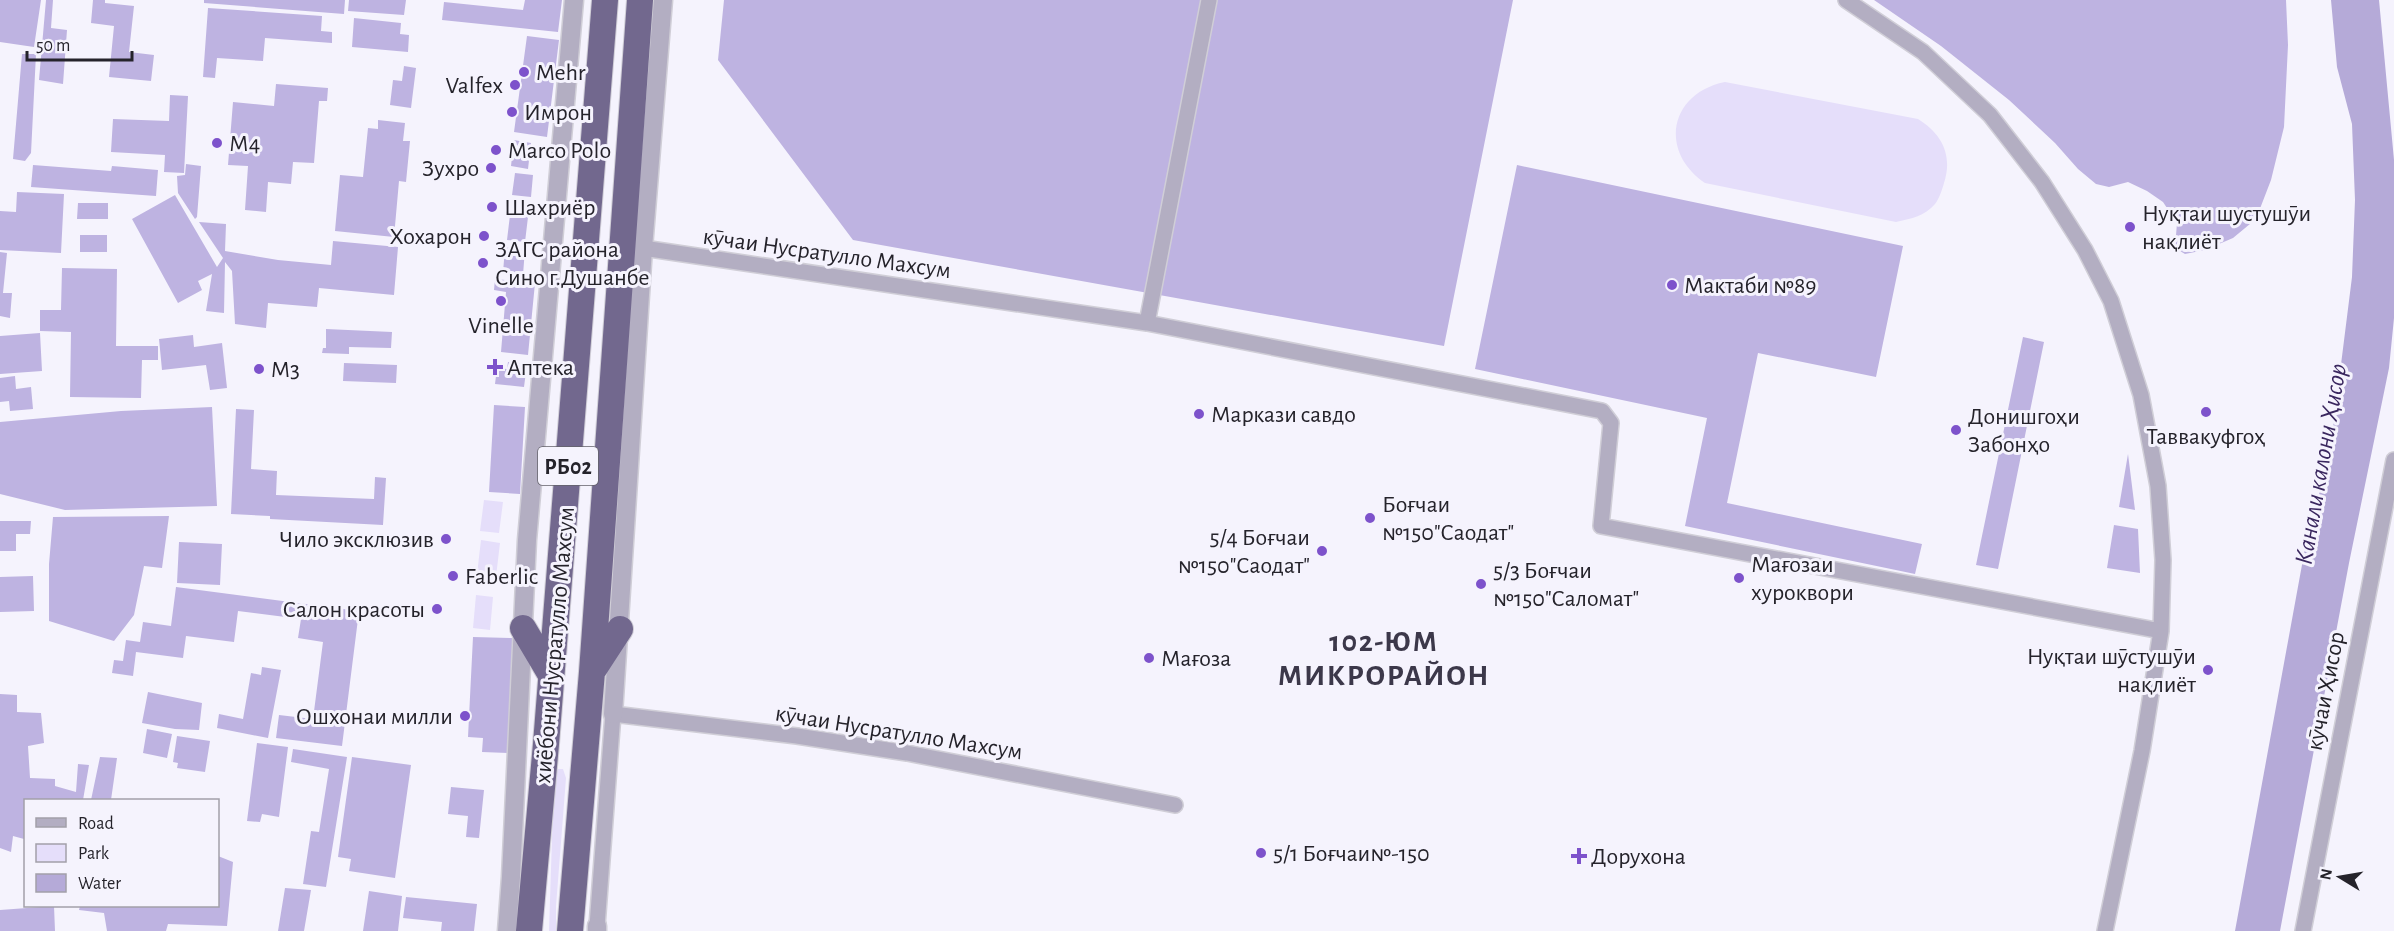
<svg xmlns="http://www.w3.org/2000/svg" width="2394" height="931" viewBox="0 0 2394 931" font-family="'Alegreya Sans',sans-serif">
<style>
.green{fill:#e5defa}
.forest{fill:#beb3e1}
.water{fill:#b5aad8}
.lines{fill:none;stroke-linecap:round;stroke-linejoin:round}
.minor-casing{stroke:#d0ced7;stroke-width:18}
.tertiary-casing{stroke:#d0ced7;stroke-width:21}
.trunk-casing{stroke:#d0ced7;stroke-width:28}
.minor{stroke:#b3aec2;stroke-width:15}
.tertiary{stroke:#b3aec2;stroke-width:18}
.trunk{stroke:#72688e;stroke-width:26}
.poi-dot{fill:#7d52cb;stroke:#f5f3fd;stroke-width:2}
.labels{text-anchor:middle;stroke-width:6;stroke-linejoin:round;paint-order:stroke}
.shield{fill:#f5f3fd;stroke:#63616a;stroke-width:1.5}
.shield-label{font-size:22px;font-weight:bold;fill:#25232b}
.poi-label{font-size:24px;fill:#25232b;stroke:#f5f3fd;text-anchor:start}
.street-label{font-size:24px;fill:#25232b;stroke:#f5f3fd}
.water-label{font-size:26px;font-style:italic;fill:#3a275f;stroke:#f5f3fd}
.district-label{font-size:30px;font-weight:bold;letter-spacing:1.5px;fill:#3c384a;stroke:#f5f3fd}
</style>
<rect width="100%" height="100%" fill="#f5f3fd"/>
<!-- green -->
<path class="green" d="M 1725,82 L 1918,119 C 1942,134 1953,155 1944,183 C 1942,190 1939,199 1935,204 C 1925,216 1910,219 1896,222 L 1705,183 C 1658,151 1670,93 1725,82 Z
M 484,500 L 503,502 L 499,533 L 480,531 Z
M 481,540 L 500,543 L 495,585 L 476,583 Z
M 476,595 L 493,597 L 490,630 L 473,628 Z
M 558,769 L 563,769 L 566,778 L 556,906 L 556,931 L 549,931 L 554,776 Z"/>
<!-- forest -->
<path class="forest" d="M 0,0 L 41,0 L 34,47 L 0,42 Z
M 46,0 L 53,0 L 51,28 L 67,30 L 63,84 L 39,80 Z
M 93,0 L 105,0 L 105,3 L 134,6 L 129,52 L 154,55 L 151,81 L 109,77 L 114,26 L 91,23 Z
M 204,0 L 345,0 L 344,14 L 204,3 Z
M 349,0 L 406,0 L 404,15 L 348,11 Z
M 525,0 L 562,0 L 558,32 L 442,20 L 444,2 L 523,10 Z
M 724,0 L 1513,0 L 1444,346 L 853,240 L 718,60 Z
M 1874,0 L 2286,0 L 2288,45 L 2284,127 L 2271,180 L 2256,219 L 2233,238 L 2205,250 L 2185,254 L 2175,248 L 2177,223 L 2163,202 L 2147,191 L 2128,182 L 2109,187 L 2096,184 L 2078,169 L 2055,143 L 2009,100 L 1941,46 Z
M 208,8 L 322,16 L 321,31 L 332,32 L 332,43 L 265,38 L 263,61 L 217,58 L 215,78 L 203,77 Z
M 354,18 L 401,23 L 400,34 L 409,35 L 408,52 L 352,47 Z
M 527,36 L 559,40 L 547,137 L 514,132 Z
M 22,54 L 36,54 L 31,153 L 25,161 L 13,159 Z
M 404,66 L 416,68 L 411,108 L 390,105 L 393,80 L 402,81 Z
M 276,84 L 328,88 L 327,101 L 319,101 L 314,163 L 293,162 L 291,184 L 268,182 L 266,212 L 245,210 L 248,166 L 228,165 L 233,102 L 274,106 Z
M 170,95 L 188,96 L 184,173 L 164,172 L 165,155 L 111,152 L 113,119 L 169,121 Z
M 378,120 L 405,123 L 403,141 L 410,141 L 406,182 L 399,181 L 394,237 L 335,231 L 340,175 L 363,177 L 368,128 L 378,129 Z
M 514,140 L 531,143 L 528,169 L 511,166 Z
M 186,164 L 201,166 L 197,217 L 195,219 L 178,193 L 177,176 L 185,175 Z
M 33,165 L 111,171 L 112,166 L 158,170 L 156,196 L 31,187 Z
M 1517,165 L 1903,246 L 1876,377 L 1758,353 L 1727,503 L 1922,544 L 1915,574 L 1685,526 L 1707,418 L 1475,369 Z
M 515,173 L 533,175 L 531,197 L 512,195 Z
M 17,192 L 64,194 L 61,253 L 0,250 L 0,211 L 16,212 Z
M 175,195 L 217,267 L 223,258 L 199,222 L 226,224 L 225,251 L 278,260 L 331,265 L 333,241 L 398,247 L 394,295 L 319,288 L 317,307 L 268,303 L 266,328 L 235,324 L 232,271 L 225,262 L 224,313 L 206,311 L 212,274 L 198,281 L 202,290 L 178,303 L 132,219 Z
M 78,203 L 108,203 L 108,219 L 77,219 Z
M 510,215 L 528,217 L 525,242 L 507,240 Z
M 80,235 L 107,235 L 107,252 L 80,252 Z
M 505,247 L 525,249 L 523,275 L 503,273 Z
M 0,252 L 7,253 L 3,293 L 12,293 L 10,318 L 0,316 Z
M 62,268 L 117,269 L 116,346 L 158,346 L 158,360 L 142,360 L 141,398 L 70,397 L 71,332 L 40,331 L 40,310 L 61,310 Z
M 495,279 L 535,283 L 528,355 L 501,352 L 506,292 L 494,290 Z
M 326,329 L 392,332 L 391,348 L 349,347 L 349,354 L 322,353 L 323,348 L 326,348 Z
M 40,333 L 42,371 L 0,374 L 0,336 Z
M 193,335 L 194,347 L 222,343 L 227,388 L 210,390 L 206,365 L 162,370 L 159,339 Z
M 2023,337 L 2044,342 L 1998,569 L 1976,565 Z
M 508,362 L 527,364 L 524,387 L 495,384 L 497,368 L 507,369 Z
M 344,363 L 397,365 L 396,383 L 343,381 Z
M 15,376 L 16,389 L 31,387 L 33,409 L 10,411 L 9,401 L 0,402 L 0,378 Z
M 494,405 L 525,407 L 520,494 L 489,492 Z
M 212,407 L 217,506 L 65,510 L 0,494 L 0,422 L 121,411 Z
M 236,409 L 254,410 L 251,469 L 277,471 L 276,495 L 374,499 L 375,477 L 386,478 L 383,525 L 270,519 L 270,516 L 231,514 Z
M 2128,454 L 2135,510 L 2119,507 Z
M 169,516 L 162,568 L 144,566 L 134,615 L 114,641 L 49,621 L 49,564 L 53,517 Z
M 0,521 L 31,521 L 30,534 L 16,534 L 16,551 L 0,551 Z
M 2114,525 L 2138,529 L 2140,573 L 2107,568 Z
M 179,542 L 222,544 L 220,585 L 177,583 Z
M 33,576 L 34,611 L 0,612 L 0,577 Z
M 176,587 L 359,611 L 342,746 L 276,738 L 279,715 L 313,719 L 323,642 L 298,638 L 301,619 L 238,611 L 234,642 L 186,636 L 183,658 L 136,652 L 133,676 L 112,673 L 114,660 L 123,661 L 126,640 L 140,642 L 143,622 L 171,626 Z
M 473,637 L 513,638 L 508,753 L 482,752 L 483,738 L 468,737 Z
M 262,667 L 281,670 L 268,738 L 217,728 L 219,714 L 243,719 L 251,673 L 261,675 Z
M 148,692 L 202,703 L 199,730 L 175,729 L 142,723 Z
M 0,694 L 17,695 L 17,712 L 41,713 L 44,743 L 28,746 L 30,778 L 55,779 L 55,786 L 76,792 L 78,764 L 89,765 L 83,800 L 26,800 L 24,839 L 13,836 L 11,852 L 0,848 Z
M 147,729 L 172,734 L 167,758 L 143,753 Z
M 177,736 L 210,741 L 205,772 L 177,768 L 178,763 L 173,762 Z
M 257,743 L 288,747 L 279,817 L 262,814 L 260,822 L 247,821 Z
M 293,749 L 347,757 L 326,887 L 303,884 L 311,831 L 319,832 L 329,769 L 291,762 Z
M 100,757 L 117,758 L 111,800 L 91,800 Z
M 352,757 L 411,765 L 395,878 L 349,871 L 351,859 L 338,857 Z
M 451,787 L 484,790 L 479,838 L 466,837 L 468,816 L 448,814 Z
M 218,856 L 233,862 L 227,926 L 168,924 L 166,931 L 107,931 L 104,913 L 79,910 L 80,906 L 218,906 Z
M 285,888 L 311,890 L 304,931 L 278,931 Z
M 369,891 L 402,896 L 398,931 L 363,931 Z
M 406,897 L 477,904 L 474,931 L 441,931 L 442,922 L 403,918 Z
M 54,906 L 55,931 L 0,931 L 0,910 Z"/>
<!-- water -->
<path class="water" d="M 2331,0 L 2379,0 L 2394,160 L 2394,318 L 2389,368 L 2349,563 L 2280,931 L 2235,931 L 2308,532 L 2322,484 L 2333,428 L 2352,277 L 2355,200 L 2352,124 L 2337,67 Z"/>
<g class="lines">
<!-- minor casing -->
<g class="minor-casing">
<path id="minor" d="M 1846,0 L 1923,52 L 1990,115 L 2042,182 L 2085,250 L 2111,301 L 2141,395 L 2158,486 L 2163,560 L 2161,631 L 2142,751 L 2105,931
M 643,248 L 1147,323 L 1602,411 L 1611,423 L 1601,526 L 2161,631
M 1147,323 L 1209,0
M 597,926 L 613,714 L 797,736 L 907,753 L 1175,805
M 2303,931 L 2394,460"/>
</g>
<!-- tertiary casing -->
<g class="tertiary-casing">
<path id="tertiary" d="M 613,714 L 643,248 L 663,0
M 597,926 L 597,931
M 507,931 L 511,877 L 527,540 L 574,0"/>
</g>
<!-- trunk casing -->
<g class="trunk-casing">
<path id="trunk" d="M 523,628 L 551,675
M 594,669 L 620,629
M 529,931 L 546,744 L 605,0
M 570,931 L 592,672 L 640,0"/>
</g>
<!-- minor -->
<use href="#minor" class="minor"/>
<!-- tertiary -->
<use href="#tertiary" class="tertiary"/>
<!-- trunk -->
<use href="#trunk" class="trunk"/>
</g>
<!-- markers -->
<g class="poi-dot">
<circle cx="524" cy="72" r="6"/>
<circle cx="515" cy="85" r="6"/>
<circle cx="512" cy="112" r="6"/>
<circle cx="217" cy="143" r="6"/>
<circle cx="496" cy="150" r="6"/>
<circle cx="491" cy="168" r="6"/>
<circle cx="492" cy="207" r="6"/>
<circle cx="2130" cy="227" r="6"/>
<circle cx="484" cy="236" r="6"/>
<circle cx="483" cy="263" r="6"/>
<circle cx="1672" cy="285" r="6"/>
<circle cx="501" cy="301" r="6"/>
<path d="M492 358h6v6h6v6h-6v6h-6v-6h-6v-6h6z"/>
<circle cx="259" cy="369" r="6"/>
<circle cx="2206" cy="412" r="6"/>
<circle cx="1199" cy="414" r="6"/>
<circle cx="1956" cy="430" r="6"/>
<circle cx="1370" cy="518" r="6"/>
<circle cx="446" cy="539" r="6"/>
<circle cx="1322" cy="551" r="6"/>
<circle cx="453" cy="576" r="6"/>
<circle cx="1739" cy="578" r="6"/>
<circle cx="1481" cy="584" r="6"/>
<circle cx="437" cy="609" r="6"/>
<circle cx="1149" cy="658" r="6"/>
<circle cx="2208" cy="670" r="6"/>
<circle cx="465" cy="716" r="6"/>
<circle cx="1261" cy="853" r="6"/>
<path d="M1576 847h6v6h6v6h-6v6h-6v-6h-6v-6h6z"/>
</g>
<g class="labels">
<!-- shield labels -->
<rect class="shield" x="538" y="447" width="60" height="38" rx="4.5"/>
<g class="shield-label">
<text x="568" y="474">РБ02</text>
</g>
<!-- poi labels -->
<g class="poi-label">
<text x="536" y="80">Mehr</text>
<text x="503" y="93" text-anchor="end">Valfex</text>
<text x="524" y="120">Имрон</text>
<text x="229" y="151">М4</text>
<text x="508" y="158">Marco Polo</text>
<text x="479" y="176" text-anchor="end">Зухро</text>
<text x="504" y="215">Шахриёр</text>
<text x="2142" y="221">Нуқтаи шустушӯи<tspan x="2142" dy="28">нақлиёт</tspan></text>
<text x="472" y="244" text-anchor="end">Хохарон</text>
<text x="495" y="257">ЗАГС района<tspan x="495" dy="28">Сино г.Душанбе</tspan></text>
<text x="1684" y="293">Мактаби №89</text>
<text x="501" y="333" text-anchor="middle">Vinelle</text>
<text x="507" y="375">Аптека</text>
<text x="271" y="377">M3</text>
<text x="1211" y="422">Маркази савдо</text>
<text x="1968" y="424">Донишгоҳи<tspan x="1968" dy="28">Забонҳо</tspan></text>
<text x="2206" y="444" text-anchor="middle">Таввакуфгоҳ</text>
<text x="1382" y="512">Боғчаи<tspan x="1382" dy="28">№150"Саодат"</tspan></text>
<text x="1310" y="545" text-anchor="end">5/4 Боғчаи<tspan x="1310" dy="28">№150"Саодат"</tspan></text>
<text x="434" y="547" text-anchor="end">Чило эксклюзив</text>
<text x="1751" y="572">Мағозаи<tspan x="1751" dy="28">хуроквори</tspan></text>
<text x="1493" y="578">5/3 Боғчаи<tspan x="1493" dy="28">№150"Саломат"</tspan></text>
<text x="465" y="584">Faberlic</text>
<text x="425" y="617" text-anchor="end">Салон красоты</text>
<text x="2196" y="664" text-anchor="end">Нуқтаи шӯстушӯи<tspan x="2196" dy="28">нақлиёт</tspan></text>
<text x="1161" y="666">Мағоза</text>
<text x="453" y="724" text-anchor="end">Ошхонаи милли</text>
<text x="1273" y="861">5/1 Боғчаи№-150</text>
<text x="1591" y="864">Дорухона</text>
</g>
<!-- street labels -->
<g class="street-label">
<text transform="translate(827 253) rotate(8)" y="8">кӯчаи Нусратулло Махсум</text>
<text transform="translate(554 645) rotate(-85)" y="8">хиёбони Нусратулло Махсум</text>
<text transform="translate(2325 691) rotate(-79)" y="8">кӯчаи Ҳисор</text>
<text transform="translate(899 732) rotate(9)" y="8">кӯчаи Нусратулло Махсум</text>
</g>
<!-- water labels -->
<g class="water-label">
<text transform="translate(2320 464) rotate(-80)" y="9">Канали калони Ҳисор</text>
</g>
<!-- district labels -->
<g class="district-label">
<text x="1384" y="651">102-ЮМ<tspan x="1384" dy="34">МИКРОРАЙОН</tspan></text>
</g>
</g>
<!-- legend -->
<rect x="24" y="799" width="195" height="108" fill="#f5f3fd" stroke="#a2a0a9" stroke-width="1.5"/>
<rect x="36" y="818" width="30" height="9" fill="#b3aec2" stroke="#a2a0a9" stroke-width="1.5"/>
<text x="78" y="829" font-size="18" fill="#25232b">Road</text>
<rect x="36" y="844" width="30" height="18" fill="#e5defa" stroke="#a2a0a9" stroke-width="1.5"/>
<text x="78" y="859" font-size="18" fill="#25232b">Park</text>
<rect x="36" y="874" width="30" height="18" fill="#b5aad8" stroke="#a2a0a9" stroke-width="1.5"/>
<text x="78" y="889" font-size="18" fill="#25232b">Water</text>
<!-- north arrow -->
<g transform="translate(2340 877) rotate(281)" stroke="#f5f3fd" stroke-width="4.5" paint-order="stroke">
<path d="M0-4.5L10 22L0 15L-10 22Z" fill="#25232b"/>
<text y="-9" font-size="16" font-weight="bold" text-anchor="middle" fill="#25232b">N</text>
</g>
<!-- scale -->
<path d="M27 51v9h105v-9" fill="none" stroke="#25232b" stroke-width="3"/>
<text x="36" y="51" font-size="18" fill="#25232b" stroke="#f5f3fd" stroke-width="4.5" paint-order="stroke">50 m</text>
</svg>
